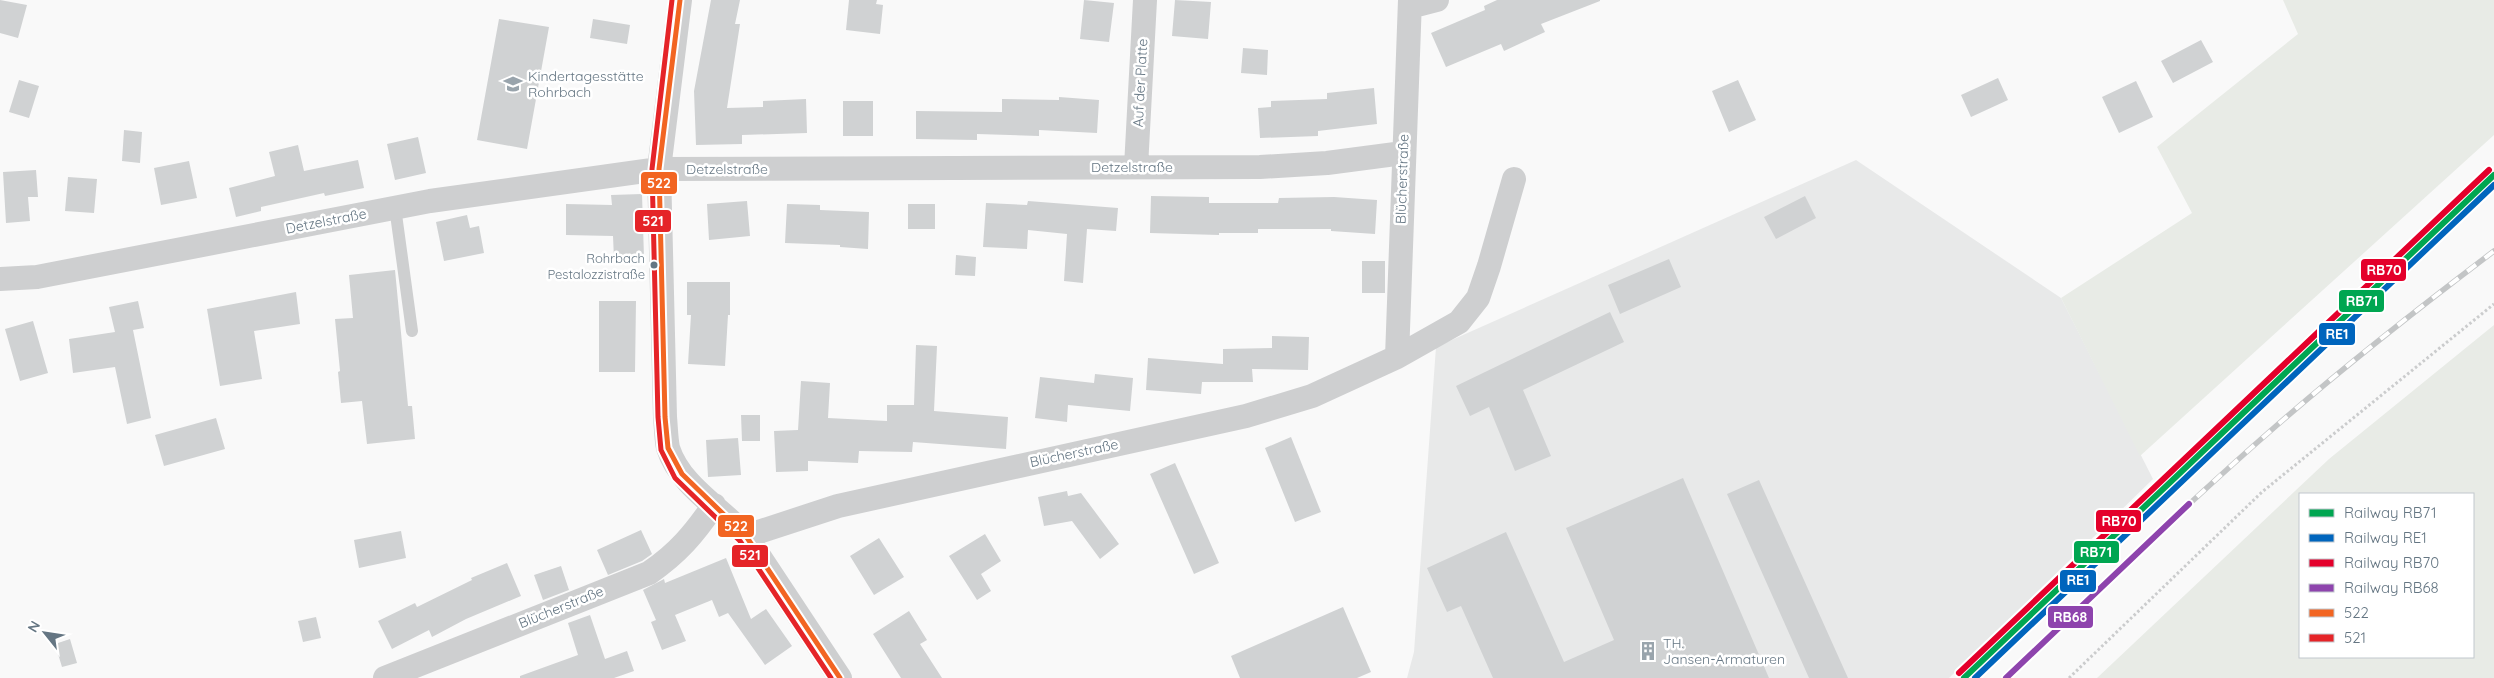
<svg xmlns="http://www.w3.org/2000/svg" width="2494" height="678" viewBox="0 0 2494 678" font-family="Quicksand,sans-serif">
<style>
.built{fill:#e8e9e9}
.green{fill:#e8ebe6;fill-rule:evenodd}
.building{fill:#d0d2d3}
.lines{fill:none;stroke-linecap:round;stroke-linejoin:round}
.path{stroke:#cbcccd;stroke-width:3;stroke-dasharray:2.5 2.5;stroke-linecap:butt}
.lane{stroke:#cecfd0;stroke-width:12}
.street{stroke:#cecfd0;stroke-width:24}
.rail-casing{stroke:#c3c5c6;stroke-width:5.5}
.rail{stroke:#fff;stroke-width:4;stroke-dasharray:11;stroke-linecap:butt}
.bus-1-casing{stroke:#fff;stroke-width:9}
.bus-2-casing{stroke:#fff;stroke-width:9}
.bus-1{stroke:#f26522;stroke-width:5}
.bus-2{stroke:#e52428;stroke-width:5}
.rail-1-casing{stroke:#fff;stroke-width:10}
.rail-2-casing{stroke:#fff;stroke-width:10}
.rail-3-casing{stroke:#fff;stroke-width:10}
.rail-4-casing{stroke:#fff;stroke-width:10}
.rail-1{stroke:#00a651;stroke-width:6}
.rail-2{stroke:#0065bd;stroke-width:6}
.rail-3{stroke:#e4002b;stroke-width:6}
.rail-4{stroke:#8e44ad;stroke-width:6}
.bus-dot{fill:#657683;stroke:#fff;stroke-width:2}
.labels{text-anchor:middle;stroke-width:5;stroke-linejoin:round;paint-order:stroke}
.bus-label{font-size:13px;fill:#657683;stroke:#fff;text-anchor:end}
.poi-label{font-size:14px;fill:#657683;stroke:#fff;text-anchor:start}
.street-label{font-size:14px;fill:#657683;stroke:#fff}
.line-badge{stroke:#fff;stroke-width:2}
.badge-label{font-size:14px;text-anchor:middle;font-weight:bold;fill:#fff}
</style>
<rect width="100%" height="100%" fill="#f9f9f9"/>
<!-- built -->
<path class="built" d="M 1856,160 L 2061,298 L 2153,479 L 1949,678 L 1407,678 L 1414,652 L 1436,347 Z"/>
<!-- green -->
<path class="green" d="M 2283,0 L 2494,0 L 2494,135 L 2140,456 L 2061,298 L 2192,213 L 2157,147 L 2298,34 Z
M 2494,325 L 2494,678 L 2097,678 L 2329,459 ZM 2473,494 L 2473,657 L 2300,657 L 2300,494 Z"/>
<!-- building -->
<path class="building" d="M 0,0 L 27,5 L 18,38 L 0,33 Z
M 711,0 L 740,0 L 735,24 L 740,24 L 727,108 L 763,107 L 763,101 L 806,99 L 807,133 L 742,135 L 742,144 L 696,145 L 694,91 Z
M 849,0 L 877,0 L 876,4 L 883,5 L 880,34 L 846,30 Z
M 1084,0 L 1114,3 L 1109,42 L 1080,39 Z
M 1175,0 L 1211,2 L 1208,39 L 1172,36 Z
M 1497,0 L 1600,0 L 1600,1 L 1541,24 L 1545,32 L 1504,51 L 1501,44 L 1446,67 L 1431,33 L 1485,10 L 1484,6 Z
M 499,19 L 549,27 L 527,149 L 477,140 Z
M 593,19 L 630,25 L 627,44 L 590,38 Z
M 2201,40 L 2213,62 L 2173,83 L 2161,61 Z
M 1243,48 L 1268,50 L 1267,75 L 1241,73 Z
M 1998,78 L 2008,100 L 1971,117 L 1961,95 Z
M 19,80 L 39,86 L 29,118 L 9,112 Z
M 1738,80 L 1756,120 L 1729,132 L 1712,91 Z
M 2136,81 L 2153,117 L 2119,133 L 2102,97 Z
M 1374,88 L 1377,124 L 1318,131 L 1318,136 L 1260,138 L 1258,108 L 1271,107 L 1271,101 L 1327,99 L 1327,93 Z
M 1059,97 L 1099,100 L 1097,133 L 1039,130 L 1039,136 L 977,134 L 977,140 L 916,139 L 916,111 L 1002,112 L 1002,99 L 1059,100 Z
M 843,101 L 873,101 L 873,136 L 843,136 Z
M 124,130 L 142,132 L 140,163 L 122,161 Z
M 418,137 L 426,173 L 395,180 L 387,144 Z
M 298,145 L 304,171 L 358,160 L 364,188 L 325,196 L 324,193 L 261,207 L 261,211 L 236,217 L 229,188 L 275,176 L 269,152 Z
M 189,161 L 197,198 L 161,205 L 154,168 Z
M 36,170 L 38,197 L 28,197 L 30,221 L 6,223 L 3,172 Z
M 68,177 L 97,179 L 94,213 L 65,211 Z
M 642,194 L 644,257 L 614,259 L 613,236 L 566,235 L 566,204 L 612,205 L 611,195 Z
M 1151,196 L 1209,197 L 1209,203 L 1278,203 L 1279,198 L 1334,197 L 1377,200 L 1375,234 L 1331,231 L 1331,229 L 1258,229 L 1258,233 L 1219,233 L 1219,235 L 1150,233 Z
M 1805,196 L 1816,218 L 1776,239 L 1764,217 Z
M 747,201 L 750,236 L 709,240 L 707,204 Z
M 1028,201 L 1118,208 L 1116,231 L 1087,229 L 1083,283 L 1064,281 L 1067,234 L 1028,230 L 1027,249 L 983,247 L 986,203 L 1027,205 Z
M 787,204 L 820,205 L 820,210 L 869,212 L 868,249 L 840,247 L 840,245 L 785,243 Z
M 908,204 L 935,204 L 935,229 L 908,229 Z
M 467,215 L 470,228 L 479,226 L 484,253 L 444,261 L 436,222 Z
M 956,255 L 976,257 L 975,276 L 955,275 Z
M 1669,259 L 1681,287 L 1620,314 L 1608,285 Z
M 1362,261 L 1385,261 L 1385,293 L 1362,293 Z
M 395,270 L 408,406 L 412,406 L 415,439 L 367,444 L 362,401 L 341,403 L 338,372 L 340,371 L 335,319 L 353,318 L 349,275 Z
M 687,282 L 730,282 L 730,315 L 728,315 L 725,366 L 688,364 L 691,315 L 687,315 Z
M 296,292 L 300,324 L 254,331 L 262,379 L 220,386 L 207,309 Z
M 138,301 L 144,328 L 133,330 L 151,418 L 127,424 L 115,367 L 73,373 L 69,339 L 115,332 L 109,307 Z
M 599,301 L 636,301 L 635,372 L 599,372 Z
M 1610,312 L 1624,342 L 1523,390 L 1551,456 L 1515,471 L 1489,407 L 1470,416 L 1456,386 Z
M 33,321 L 48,373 L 20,381 L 5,329 Z
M 1272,336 L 1309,337 L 1308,370 L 1252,369 L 1253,382 L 1202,382 L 1201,394 L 1146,390 L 1148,358 L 1223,364 L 1223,349 L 1272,348 Z
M 916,345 L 937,346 L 934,411 L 1008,417 L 1006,449 L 913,442 L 912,452 L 859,451 L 858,463 L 808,461 L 808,471 L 776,472 L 774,431 L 798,430 L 801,381 L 830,383 L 828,418 L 887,421 L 887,405 L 914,405 Z
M 1095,374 L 1133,378 L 1130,411 L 1068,405 L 1067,422 L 1035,418 L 1040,377 L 1094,383 Z
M 741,415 L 760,415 L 760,441 L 742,441 Z
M 216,418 L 225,449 L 164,466 L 155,435 Z
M 1291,437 L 1321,512 L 1295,522 L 1265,448 Z
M 738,438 L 741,475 L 708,477 L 706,440 Z
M 1175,463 L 1219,563 L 1194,574 L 1150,474 Z
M 1683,478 L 1769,678 L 1493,678 L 1461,606 L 1447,612 L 1427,568 L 1506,532 L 1564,662 L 1614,640 L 1566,528 Z
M 1759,480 L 1848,678 L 1809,678 L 1727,494 Z
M 1067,491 L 1068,496 L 1081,493 L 1119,544 L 1100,559 L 1072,521 L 1044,526 L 1038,497 Z
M 641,530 L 652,554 L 642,561 L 608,575 L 597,550 Z
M 401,531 L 406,558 L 359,568 L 354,540 Z
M 985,534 L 1001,561 L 981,574 L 991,591 L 977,600 L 949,556 Z
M 879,538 L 904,577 L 874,595 L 850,556 Z
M 726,558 L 751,619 L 766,609 L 792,646 L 765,665 L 728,613 L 719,617 L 712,600 L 675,615 L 686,641 L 662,650 L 651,622 L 656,620 L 643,590 L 664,579 L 665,583 Z
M 507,563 L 521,596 L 466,619 L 432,637 L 429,630 L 392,649 L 378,621 L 415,603 L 417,607 L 472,580 L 471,578 Z
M 561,566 L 569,590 L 543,600 L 534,575 Z
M 1343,607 L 1371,672 L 1357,678 L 1240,678 L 1231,656 Z
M 909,611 L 927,640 L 920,644 L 942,678 L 901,678 L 873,634 Z
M 590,615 L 605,659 L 627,651 L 634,671 L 614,678 L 520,678 L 520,676 L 578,655 L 568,623 Z
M 316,617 L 321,638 L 303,642 L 298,621 Z
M 70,639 L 77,663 L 62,667 L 55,644 Z"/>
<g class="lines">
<!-- path -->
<path class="path" d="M 2069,678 L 2262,492 L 2494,304"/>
<!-- lane -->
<path class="lane" d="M 395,207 L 412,331"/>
<!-- street -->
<path class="street" d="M 680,0 L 659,169 L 665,417 C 666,427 666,438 668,448 C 680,486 721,508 746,536 L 840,678
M 1410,7 L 1437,0
M 1136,167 L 1145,0
M 0,279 L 37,277 L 430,201 L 659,169 L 1260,167 L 1327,163 L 1403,153
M 1397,357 L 1410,0
M 746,536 L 838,506 L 1246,416 L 1312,396 L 1397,357 L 1459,322 L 1478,298 L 1489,266 L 1514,179
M 385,678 L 649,573 C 678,553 694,534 714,505"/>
<!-- rail casing -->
<g class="rail-casing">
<path id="rail" d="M 2005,678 C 2095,593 2183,507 2276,426 C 2346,365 2420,307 2494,251"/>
</g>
<!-- rail -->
<use href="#rail" class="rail"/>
<!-- bus-1 casing -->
<g class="bus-1-casing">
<path id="bus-1" d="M 680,0 L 659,169 L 665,417 L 668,448 L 682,474 L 746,536 L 840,678"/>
</g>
<!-- bus-2 casing -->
<g class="bus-2-casing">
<path id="bus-2" d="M 672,0 L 652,169 L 658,417 L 661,450 L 675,478 L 740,541 L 831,678"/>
</g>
<!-- bus-1 -->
<use href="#bus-1" class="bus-1"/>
<!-- bus-2 -->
<use href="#bus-2" class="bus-2"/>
<!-- rail-1 casing -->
<g class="rail-1-casing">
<path id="rail-1" d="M 1964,678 L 2494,175"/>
</g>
<!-- rail-2 casing -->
<g class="rail-2-casing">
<path id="rail-2" d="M 1975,678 L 2494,185"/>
</g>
<!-- rail-3 casing -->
<g class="rail-3-casing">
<path id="rail-3" d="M 1959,673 L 2489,170"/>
</g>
<!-- rail-4 casing -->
<g class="rail-4-casing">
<path id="rail-4" d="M 2006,678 L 2189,504"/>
</g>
<!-- rail-1 -->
<use href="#rail-1" class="rail-1"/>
<!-- rail-2 -->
<use href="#rail-2" class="rail-2"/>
<!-- rail-3 -->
<use href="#rail-3" class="rail-3"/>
<!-- rail-4 -->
<use href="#rail-4" class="rail-4"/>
</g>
<!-- icons -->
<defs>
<g id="school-bare" transform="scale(1.5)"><path d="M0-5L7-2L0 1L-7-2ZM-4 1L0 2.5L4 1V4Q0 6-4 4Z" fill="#99a4ac" stroke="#fff" stroke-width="2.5" paint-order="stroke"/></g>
<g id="building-bare" transform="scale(1.5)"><path d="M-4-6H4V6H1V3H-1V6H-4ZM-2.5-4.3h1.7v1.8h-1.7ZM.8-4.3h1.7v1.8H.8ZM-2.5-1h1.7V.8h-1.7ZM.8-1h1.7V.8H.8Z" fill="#99a4ac" stroke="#fff" stroke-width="2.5" paint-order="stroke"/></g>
</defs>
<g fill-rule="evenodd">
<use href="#school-bare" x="513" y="84"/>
<use href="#building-bare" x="1648" y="651"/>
</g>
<!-- markers -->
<circle class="bus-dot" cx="654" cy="265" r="4.5"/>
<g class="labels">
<!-- bus labels -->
<g class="bus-label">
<text x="645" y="263">Rohrbach<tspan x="645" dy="16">Pestalozzistraße</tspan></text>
</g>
<!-- poi labels -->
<g class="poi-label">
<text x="528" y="81">Kindertagesstätte<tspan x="528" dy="16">Rohrbach</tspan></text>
<text x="1663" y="648">TH.<tspan x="1663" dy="16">Jansen-Armaturen</tspan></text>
</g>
<!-- street labels -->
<g class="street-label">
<text transform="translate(1140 83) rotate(-87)" y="5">Auf der Platte</text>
<text x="1132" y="172">Detzelstraße</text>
<text x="727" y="174">Detzelstraße</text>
<text transform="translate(1402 179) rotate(-88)" y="5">Blücherstraße</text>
<text transform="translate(326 221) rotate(-11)" y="5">Detzelstraße</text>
<text transform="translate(1074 453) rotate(-12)" y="5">Blücherstraße</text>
<text transform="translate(561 607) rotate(-22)" y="5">Blücherstraße</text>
</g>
</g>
<g class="line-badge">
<rect x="640" y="171" width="38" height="24" rx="5" fill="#f26522"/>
<rect x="634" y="209" width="38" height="24" rx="5" fill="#e52428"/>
<rect x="2360" y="258" width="47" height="24" rx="5" fill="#e4002b"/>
<rect x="2338" y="289" width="47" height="24" rx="5" fill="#00a651"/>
<rect x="2318" y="322" width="38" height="24" rx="5" fill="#0065bd"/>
<rect x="2095" y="509" width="47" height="24" rx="5" fill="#e4002b"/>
<rect x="717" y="514" width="38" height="24" rx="5" fill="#f26522"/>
<rect x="2073" y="540" width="47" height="24" rx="5" fill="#00a651"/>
<rect x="731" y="544" width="38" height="24" rx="5" fill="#e52428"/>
<rect x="2059" y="569" width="38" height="24" rx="5" fill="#0065bd"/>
<rect x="2047" y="605" width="47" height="24" rx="5" fill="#8e44ad"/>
</g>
<g class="badge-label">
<text x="659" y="188">522</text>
<text x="653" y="226">521</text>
<text x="2384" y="275">RB70</text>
<text x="2362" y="306">RB71</text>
<text x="2337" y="339">RE1</text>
<text x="2119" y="526">RB70</text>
<text x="736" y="531">522</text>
<text x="2096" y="557">RB71</text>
<text x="750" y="560">521</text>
<text x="2078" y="585">RE1</text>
<text x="2070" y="622">RB68</text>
</g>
<!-- legend -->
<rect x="2299" y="493" width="175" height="165" fill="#ffffff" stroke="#c1c8cd"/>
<rect x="2309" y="509" width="25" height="8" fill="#00a651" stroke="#c1c8cd"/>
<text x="2344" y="518" font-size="15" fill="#657683">Railway RB71</text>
<rect x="2309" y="534" width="25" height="8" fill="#0065bd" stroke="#c1c8cd"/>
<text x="2344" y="543" font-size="15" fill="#657683">Railway RE1</text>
<rect x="2309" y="559" width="25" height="8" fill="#e4002b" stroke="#c1c8cd"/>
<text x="2344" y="568" font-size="15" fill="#657683">Railway RB70</text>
<rect x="2309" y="584" width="25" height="8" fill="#8e44ad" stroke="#c1c8cd"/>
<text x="2344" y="593" font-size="15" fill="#657683">Railway RB68</text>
<rect x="2309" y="609" width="25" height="8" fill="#f26522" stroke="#c1c8cd"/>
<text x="2344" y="618" font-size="15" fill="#657683">522</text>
<rect x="2309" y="634" width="25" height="8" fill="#e52428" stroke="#c1c8cd"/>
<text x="2344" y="643" font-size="15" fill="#657683">521</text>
<!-- north arrow -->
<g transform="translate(45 633) rotate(300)" stroke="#ffffff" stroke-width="4" paint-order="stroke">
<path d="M0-4L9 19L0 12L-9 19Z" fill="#657683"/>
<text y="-8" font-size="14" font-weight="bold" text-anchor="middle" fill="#657683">N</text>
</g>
</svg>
